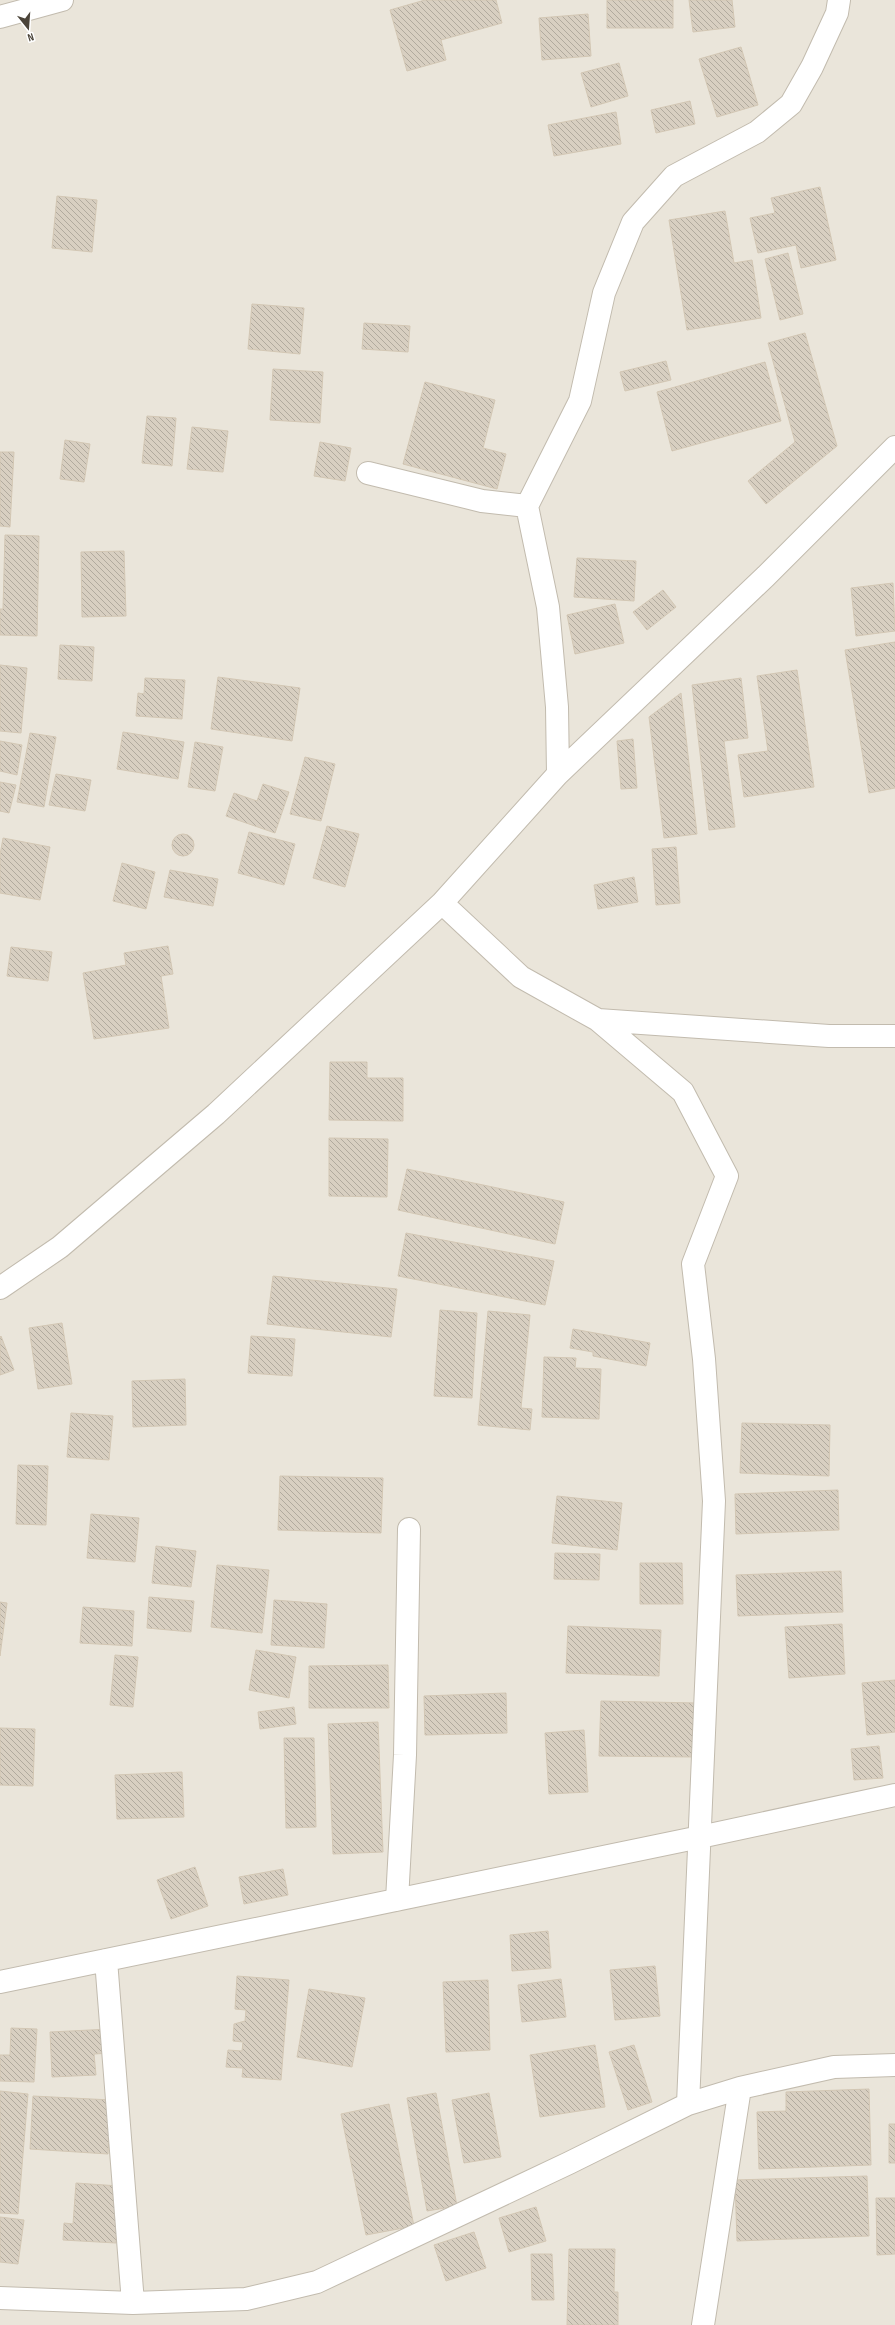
<svg xmlns="http://www.w3.org/2000/svg" width="895" height="2325" viewBox="0 0 895 2325" font-family="'Sofia Sans Condensed',sans-serif">
<style>
.residential{fill:#eae5da}
.building{fill:url(#building-back-hatch);stroke:#d3c7b4}
.lines{fill:none;stroke-linecap:round;stroke-linejoin:round}
.minor-casing{stroke:#c2bbae;stroke-width:24}
.minor{stroke:#fff;stroke-width:22}
</style>
<defs>
<pattern id="building-back-hatch" width="6" height="6" patternUnits="userSpaceOnUse"><rect width="6" height="6" fill="#d8cfc1"/><path d="M-1 5l2 2M0 0l6 6M5-1l2 2" fill="none" stroke="#b1aa9e"/></pattern>
</defs>
<rect width="100%" height="100%" fill="#f6f3ec"/>
<!-- residential -->
<path class="residential" d="M 0,0 L 895,0 L 895,2325 L 0,2325 Z"/>
<!-- building -->
<path class="building" d="M 425,0 L 496,0 L 502,23 L 441,40 L 446,60 L 407,71 L 390,10 Z
M 607,0 L 673,0 L 673,28 L 607,28 Z
M 689,0 L 732,0 L 735,27 L 693,32 Z
M 588,14 L 591,56 L 542,60 L 539,18 Z
M 741,47 L 758,105 L 717,117 L 699,59 Z
M 619,63 L 628,96 L 591,107 L 581,73 Z
M 690,101 L 695,124 L 656,133 L 651,110 Z
M 616,112 L 621,144 L 554,156 L 548,125 Z
M 820,187 L 836,260 L 801,268 L 796,245 L 758,253 L 750,218 L 775,213 L 771,198 Z
M 57,196 L 97,200 L 92,252 L 52,248 Z
M 725,211 L 734,263 L 752,260 L 761,318 L 687,330 L 669,220 Z
M 788,253 L 803,314 L 780,320 L 765,259 Z
M 252,304 L 304,308 L 300,354 L 248,349 Z
M 364,323 L 410,326 L 408,352 L 362,349 Z
M 805,333 L 837,446 L 766,504 L 748,481 L 795,442 L 768,343 Z
M 666,361 L 671,380 L 625,391 L 620,372 Z
M 765,362 L 781,421 L 672,451 L 657,392 Z
M 273,369 L 323,372 L 320,423 L 270,420 Z
M 425,382 L 495,400 L 483,448 L 506,454 L 497,489 L 403,464 Z
M 147,416 L 176,418 L 172,466 L 142,463 Z
M 192,427 L 228,431 L 223,472 L 187,469 Z
M 65,440 L 90,444 L 84,482 L 60,479 Z
M 320,442 L 351,448 L 345,481 L 314,476 Z
M 0,452 L 14,452 L 10,527 L 0,526 Z
M 5,535 L 39,536 L 37,636 L 0,635 L 0,609 L 3,609 Z
M 124,551 L 126,616 L 82,617 L 81,552 Z
M 577,558 L 636,561 L 634,601 L 574,597 Z
M 893,583 L 895,631 L 856,636 L 851,588 Z
M 663,590 L 676,607 L 647,630 L 633,612 Z
M 615,604 L 624,643 L 575,654 L 567,615 Z
M 895,642 L 895,788 L 869,793 L 845,650 Z
M 60,645 L 94,647 L 92,681 L 58,679 Z
M 0,665 L 27,668 L 21,733 L 0,731 Z
M 797,670 L 814,787 L 744,797 L 738,755 L 768,751 L 757,676 Z
M 218,677 L 300,688 L 292,741 L 211,729 Z
M 145,678 L 185,680 L 182,719 L 136,716 L 138,693 L 144,694 Z
M 741,678 L 748,738 L 724,741 L 735,827 L 709,830 L 692,685 Z
M 681,693 L 697,834 L 664,838 L 649,717 Z
M 123,732 L 184,742 L 178,779 L 117,769 Z
M 30,733 L 56,737 L 44,807 L 17,802 Z
M 633,739 L 637,788 L 621,789 L 617,741 Z
M 0,741 L 22,745 L 17,775 L 0,771 Z
M 195,742 L 223,747 L 215,791 L 188,787 Z
M 305,757 L 335,764 L 321,821 L 290,814 Z
M 56,774 L 91,780 L 85,811 L 49,805 Z
M 0,782 L 16,785 L 9,813 L 0,811 Z
M 263,784 L 289,792 L 275,833 L 226,816 L 234,793 L 257,801 Z
M 327,826 L 359,834 L 345,887 L 313,878 Z
M 249,832 L 295,844 L 284,885 L 238,873 Z
M172 845a11 11 0 1 1 22 0a11 11 0 1 1-22 0Z
M 3,838 L 50,847 L 40,900 L 0,893 L 0,855 Z
M 676,847 L 680,903 L 656,905 L 652,849 Z
M 122,863 L 155,872 L 146,909 L 113,901 Z
M 170,870 L 218,879 L 213,906 L 164,897 Z
M 634,877 L 638,902 L 598,909 L 594,885 Z
M 168,946 L 173,974 L 161,976 L 169,1028 L 94,1039 L 83,973 L 126,965 L 124,953 Z
M 11,947 L 52,952 L 48,981 L 7,976 Z
M 330,1062 L 367,1062 L 367,1078 L 403,1078 L 403,1121 L 329,1120 Z
M 329,1138 L 388,1139 L 387,1197 L 329,1196 Z
M 407,1169 L 564,1202 L 555,1244 L 398,1210 Z
M 406,1233 L 554,1261 L 545,1305 L 398,1276 Z
M 273,1276 L 397,1289 L 391,1337 L 267,1324 Z
M 440,1310 L 477,1313 L 472,1398 L 434,1396 Z
M 488,1311 L 530,1315 L 521,1408 L 532,1409 L 530,1430 L 478,1425 Z
M 62,1323 L 72,1384 L 38,1389 L 29,1328 Z
M 573,1329 L 650,1343 L 646,1366 L 593,1356 L 593,1352 L 570,1348 Z
M 1,1336 L 14,1370 L 0,1375 L 0,1337 Z
M 251,1336 L 295,1339 L 292,1376 L 248,1373 Z
M 544,1357 L 576,1358 L 575,1368 L 601,1369 L 599,1419 L 542,1417 Z
M 185,1379 L 186,1425 L 133,1427 L 132,1381 Z
M 71,1413 L 113,1416 L 109,1460 L 67,1457 Z
M 742,1423 L 830,1425 L 829,1476 L 740,1473 Z
M 18,1465 L 48,1466 L 46,1525 L 16,1524 Z
M 280,1476 L 383,1478 L 381,1533 L 278,1530 Z
M 838,1490 L 839,1530 L 736,1534 L 735,1494 Z
M 557,1496 L 622,1503 L 617,1550 L 552,1543 Z
M 91,1514 L 139,1518 L 135,1562 L 87,1558 Z
M 156,1546 L 196,1551 L 191,1587 L 152,1583 Z
M 555,1553 L 600,1554 L 599,1580 L 554,1579 Z
M 640,1563 L 682,1563 L 683,1604 L 640,1604 Z
M 217,1565 L 269,1570 L 262,1633 L 211,1627 Z
M 841,1571 L 843,1612 L 738,1616 L 736,1575 Z
M 149,1597 L 194,1601 L 191,1632 L 147,1628 Z
M 274,1600 L 327,1604 L 324,1648 L 271,1645 Z
M 0,1602 L 7,1603 L 0,1656 Z
M 83,1607 L 134,1611 L 132,1646 L 80,1643 Z
M 842,1624 L 845,1674 L 789,1678 L 785,1627 Z
M 568,1626 L 661,1630 L 659,1676 L 566,1673 Z
M 256,1650 L 296,1657 L 289,1698 L 249,1690 Z
M 115,1655 L 138,1657 L 133,1707 L 110,1705 Z
M 388,1665 L 389,1708 L 309,1708 L 309,1666 Z
M 895,1680 L 895,1732 L 867,1735 L 862,1683 Z
M 506,1693 L 507,1733 L 425,1735 L 424,1696 Z
M 601,1701 L 697,1703 L 695,1757 L 599,1756 Z
M 294,1707 L 296,1724 L 260,1729 L 258,1712 Z
M 378,1722 L 383,1852 L 333,1854 L 328,1724 Z
M 0,1728 L 35,1729 L 33,1786 L 0,1785 Z
M 584,1730 L 588,1792 L 549,1794 L 545,1733 Z
M 284,1738 L 314,1738 L 316,1827 L 286,1828 Z
M 879,1746 L 883,1778 L 854,1780 L 851,1749 Z
M 182,1772 L 184,1817 L 117,1819 L 115,1775 Z
M 195,1867 L 208,1906 L 171,1919 L 157,1880 Z
M 283,1869 L 288,1895 L 244,1904 L 239,1877 Z
M 548,1931 L 551,1968 L 512,1971 L 510,1935 Z
M 655,1966 L 660,2016 L 615,2020 L 610,1970 Z
M 237,1976 L 289,1980 L 281,2080 L 242,2077 L 243,2068 L 226,2067 L 228,2050 L 242,2051 L 243,2042 L 233,2041 L 234,2024 L 245,2021 L 246,2010 L 235,2009 Z
M 561,1979 L 566,2017 L 522,2022 L 518,1985 Z
M 488,1980 L 490,2050 L 446,2052 L 443,1982 Z
M 309,1989 L 365,1998 L 352,2067 L 297,2057 Z
M 11,2028 L 37,2029 L 34,2082 L 0,2081 L 0,2055 L 10,2055 Z
M 110,2029 L 111,2053 L 94,2054 L 96,2075 L 52,2077 L 50,2032 Z
M 595,2045 L 605,2107 L 540,2117 L 530,2055 Z
M 634,2045 L 652,2102 L 628,2110 L 609,2052 Z
M 869,2089 L 871,2165 L 759,2169 L 757,2112 L 786,2111 L 786,2092 Z
M 0,2091 L 28,2094 L 18,2214 L 0,2213 Z
M 436,2093 L 457,2206 L 427,2211 L 407,2098 Z
M 489,2093 L 501,2157 L 464,2163 L 452,2100 Z
M 33,2096 L 111,2100 L 108,2154 L 30,2149 Z
M 389,2104 L 414,2226 L 366,2235 L 341,2114 Z
M 889,2124 L 895,2124 L 895,2163 L 889,2163 Z
M 867,2176 L 869,2236 L 737,2241 L 735,2180 Z
M 76,2183 L 119,2186 L 116,2243 L 63,2240 L 64,2223 L 73,2224 Z
M 876,2198 L 895,2198 L 895,2254 L 877,2255 Z
M 536,2207 L 546,2241 L 509,2252 L 499,2218 Z
M 0,2217 L 24,2220 L 18,2264 L 0,2262 Z
M 474,2232 L 486,2268 L 446,2281 L 434,2245 Z
M 569,2249 L 615,2249 L 614,2292 L 618,2292 L 618,2325 L 567,2325 Z
M 531,2254 L 552,2254 L 554,2300 L 532,2300 Z"/>
<g class="lines">
<!-- minor casing -->
<g class="minor-casing">
<path id="minor" d="M 0,17 L 62,0
M 368,473 L 482,501 L 527,506
M 558,774 L 557,707 L 548,607 L 527,506 L 580,401 L 604,293 L 633,222 L 674,176 L 757,132 L 791,104 L 812,67 L 837,13 L 839,0
M 442,903 L 521,977 L 598,1020 L 683,1092 L 727,1176 L 693,1264 L 704,1359 L 714,1501 L 688,2104
M 598,1020 L 829,1036 L 895,1036
M 0,1288 L 60,1247 L 216,1114 L 442,903 L 558,774 L 766,576 L 895,447
M 397,1900 L 405,1755 L 409,1529
M 106,1960 L 133,2303
M 0,1982 L 700,1837 L 895,1795
M 0,2298 L 133,2303 L 246,2299 L 317,2282 L 569,2163 L 688,2104 L 740,2088 L 834,2067 L 895,2065
M 703,2325 L 740,2088"/>
</g>
<!-- minor -->
<use href="#minor" class="minor"/>
</g>
<!-- north arrow -->
<g transform="translate(28 28) rotate(163)" stroke="#ffffff" stroke-width="3" paint-order="stroke">
<path d="M0-3L7 15L0 10L-7 15Z" fill="#4b4439"/>
<text y="-6" font-size="11" font-weight="bold" text-anchor="middle" fill="#4b4439">N</text>
</g>
</svg>
